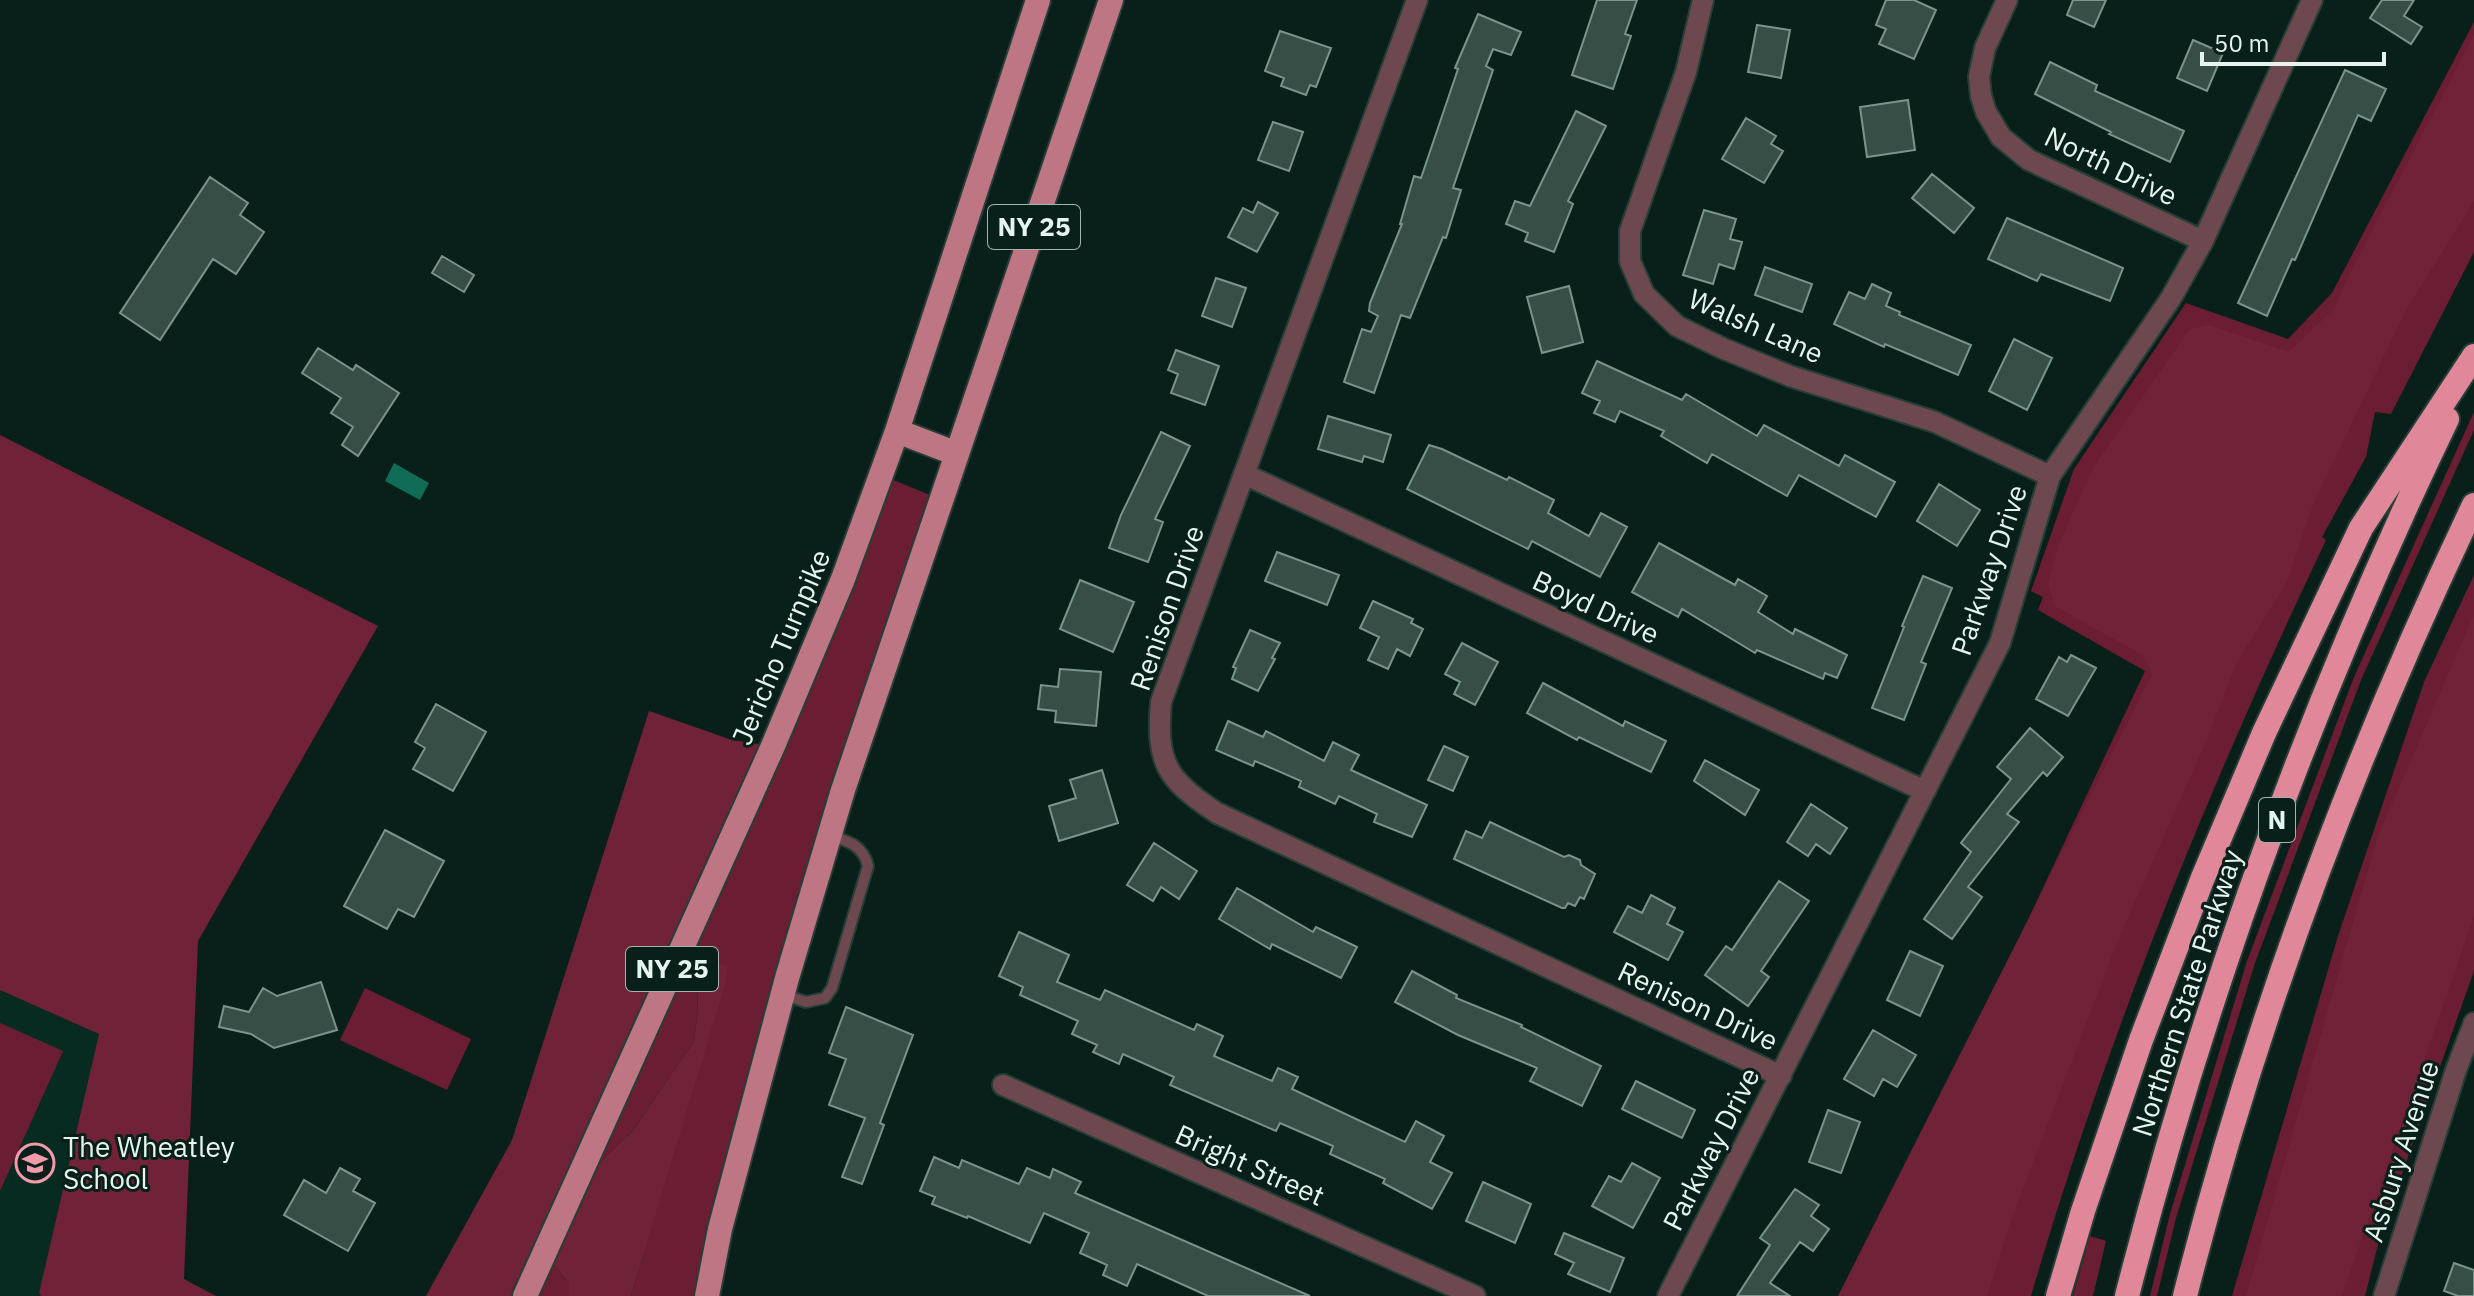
<svg xmlns="http://www.w3.org/2000/svg" width="2474" height="1296" viewBox="0 0 2474 1296" font-family="'IBM Plex Sans',sans-serif">
<style>
.built{fill:#082b21}
.green{fill:#6b1e33}
.forest{fill:#702338}
.water{fill:#106c56}
.building{fill:#364e46;stroke:#79948a;stroke-width:2}
.lines{fill:none;stroke-linecap:round;stroke-linejoin:round}
.service-casing{stroke:#273e37;stroke-width:14}
.minor-casing{stroke:#273e37;stroke-width:24}
.primary-casing{stroke:#273e37;stroke-width:28}
.motorway-casing{stroke:#273e37;stroke-width:28}
.service{stroke:#6d494f;stroke-width:10}
.minor{stroke:#6d494f;stroke-width:20}
.primary{stroke:#bf7684;stroke-width:24}
.motorway{stroke:#e08899;stroke-width:24}
.labels{text-anchor:middle;stroke-width:6;stroke-linejoin:round;paint-order:stroke}
.shield{fill:#082019;stroke:#a3b4af;stroke-width:2}
.shield-label{font-size:26px;font-weight:bold;fill:#e6f4ef}
.street-label{font-size:28px;fill:#e6f4ef;stroke:#082019}
.poi-label{font-size:28px;fill:#e6f4ef;stroke:#082019;text-anchor:start}
</style>
<rect width="100%" height="100%" fill="#082019"/>
<!-- built -->
<path class="built" d="M 0,990 L 99,1034 L 39,1293 L 41,1296 L 0,1296 Z"/>
<!-- green -->
<path class="green" d="M 2474,22 L 2474,252 L 2391,414 L 2375,412 L 2366,457 L 2322,537 L 2326,540 C 2210,784 2107,1036 2031,1296 L 1842,1296 L 1923,1143 L 2145,671 L 2038,610 L 2043,597 L 2031,591 L 2074,469 L 2186,303 L 2288,339 L 2332,293 Z
M 2474,412 L 2474,430 L 2361,680 L 2255,963 L 2176,1218 L 2157,1296 L 2150,1296 L 2170,1214 L 2247,961 L 2354,677 Z
M 881,475 L 940,499 L 700,1296 L 631,1296 L 727,971 L 697,987 L 698,1011 L 694,1041 L 632,1132 L 592,1169 Z
M 2474,575 L 2474,971 L 2381,1233 L 2365,1296 L 2232,1296 L 2338,936 L 2424,682 Z
M 365,988 L 471,1039 L 447,1090 L 340,1040 Z
M 0,1023 L 63,1051 L 0,1191 Z
M 553,1232 L 554,1265 L 569,1283 L 569,1296 L 525,1296 Z
M 2090,1236 L 2106,1241 L 2093,1296 L 2073,1296 Z"/>
<!-- forest -->
<path class="forest" d="M 2474,35 L 2474,201 L 2406,310 L 2314,502 L 2287,582 L 2237,662 L 2207,739 L 2118,940 L 2010,1223 L 1987,1296 L 1838,1296 L 2152,674 L 2144,656 L 2055,606 L 2048,584 L 2059,544 L 2093,468 L 2190,329 L 2208,325 L 2289,352 L 2335,308 L 2346,281 Z
M 0,435 L 378,626 L 198,941 L 184,1279 L 216,1296 L 41,1296 L 39,1293 L 99,1034 L 0,990 Z
M 2474,615 L 2474,916 L 2342,1296 L 2246,1296 L 2378,836 Z
M 649,711 L 732,740 L 773,746 L 592,1169 L 632,1132 L 694,1041 L 698,1011 L 697,987 L 709,970 L 720,964 L 725,966 L 727,971 L 726,981 L 631,1296 L 569,1296 L 569,1283 L 554,1265 L 553,1235 L 525,1296 L 426,1296 L 512,1140 Z"/>
<!-- water -->
<path class="water" d="M 394,463 L 429,483 L 420,500 L 385,481 Z"/>
<!-- building -->
<path class="building" d="M 1597,0 L 1637,0 L 1625,34 L 1631,36 L 1613,89 L 1572,75 Z
M 1886,0 L 1914,0 L 1936,10 L 1914,59 L 1879,44 L 1886,29 L 1876,25 Z
M 2073,0 L 2106,0 L 2094,27 L 2067,15 Z
M 2382,0 L 2414,0 L 2404,16 L 2422,27 L 2411,44 L 2370,18 Z
M 1478,14 L 1521,32 L 1511,55 L 1493,49 L 1486,66 L 1493,70 L 1453,188 L 1461,190 L 1446,238 L 1443,237 L 1410,318 L 1401,315 L 1374,393 L 1344,382 L 1362,329 L 1371,332 L 1378,316 L 1369,311 L 1370,303 L 1402,224 L 1400,224 L 1414,176 L 1421,178 L 1458,69 L 1455,68 Z
M 1757,25 L 1790,30 L 1781,78 L 1748,72 Z
M 1280,31 L 1331,48 L 1316,87 L 1310,85 L 1306,95 L 1281,86 L 1284,78 L 1265,71 Z
M 2193,40 L 2223,53 L 2207,91 L 2177,78 Z
M 2050,62 L 2097,85 L 2095,91 L 2184,131 L 2170,162 L 2109,134 L 2111,132 L 2035,94 Z
M 2345,70 L 2386,89 L 2371,121 L 2358,115 L 2295,260 L 2292,259 L 2267,316 L 2238,303 Z
M 1908,100 L 1915,150 L 1867,157 L 1860,107 Z
M 1576,111 L 1606,126 L 1568,201 L 1573,204 L 1554,252 L 1525,241 L 1528,233 L 1506,224 L 1515,201 L 1530,206 Z
M 1746,118 L 1776,136 L 1771,144 L 1783,151 L 1764,183 L 1722,159 Z
M 1273,122 L 1303,132 L 1289,171 L 1258,160 Z
M 1932,174 L 1974,208 L 1954,233 L 1912,198 Z
M 210,177 L 248,203 L 240,215 L 264,232 L 236,274 L 213,259 L 160,340 L 120,313 Z
M 1258,202 L 1278,213 L 1257,252 L 1228,237 L 1243,208 L 1253,213 Z
M 1704,210 L 1736,219 L 1730,239 L 1742,242 L 1734,269 L 1719,264 L 1713,284 L 1683,275 Z
M 2007,218 L 2123,268 L 2110,301 L 2041,274 L 2037,281 L 1988,259 Z
M 442,256 L 474,275 L 464,292 L 432,273 Z
M 1765,267 L 1812,284 L 1802,312 L 1755,295 Z
M 1216,278 L 1246,288 L 1232,327 L 1202,316 Z
M 1872,284 L 1891,293 L 1886,306 L 1900,312 L 1899,315 L 1971,345 L 1958,375 L 1885,344 L 1884,347 L 1834,324 L 1849,292 L 1865,299 Z
M 1569,286 L 1583,342 L 1542,353 L 1527,297 Z
M 2014,339 L 2052,358 L 2027,410 L 1989,391 Z
M 318,348 L 353,370 L 356,365 L 399,393 L 358,456 L 342,445 L 353,427 L 331,413 L 341,398 L 302,373 Z
M 1176,350 L 1219,366 L 1205,405 L 1171,393 L 1178,374 L 1168,370 Z
M 1597,361 L 1682,400 L 1686,394 L 1757,436 L 1764,425 L 1839,466 L 1845,455 L 1895,482 L 1876,517 L 1799,475 L 1787,496 L 1712,454 L 1707,463 L 1661,436 L 1664,431 L 1620,411 L 1615,422 L 1594,413 L 1600,401 L 1582,393 Z
M 1328,416 L 1391,435 L 1383,462 L 1364,456 L 1362,462 L 1318,449 Z
M 1161,432 L 1190,446 L 1155,519 L 1163,522 L 1148,562 L 1109,548 L 1121,515 Z
M 1429,445 L 1442,449 L 1507,480 L 1509,477 L 1554,500 L 1548,513 L 1589,536 L 1601,513 L 1627,527 L 1600,577 L 1532,541 L 1528,549 L 1407,489 Z
M 1939,484 L 1980,510 L 1957,546 L 1917,521 Z
M 1659,543 L 1735,585 L 1738,579 L 1767,596 L 1758,612 L 1793,634 L 1795,629 L 1847,655 L 1837,678 L 1825,673 L 1823,679 L 1757,650 L 1755,653 L 1682,609 L 1678,617 L 1632,592 Z
M 1277,552 L 1339,575 L 1327,605 L 1265,581 Z
M 1923,576 L 1952,588 L 1921,662 L 1926,664 L 1904,720 L 1872,708 L 1904,627 L 1902,626 Z
M 1080,580 L 1134,602 L 1113,652 L 1060,629 Z
M 1373,601 L 1413,619 L 1411,623 L 1423,629 L 1410,656 L 1397,649 L 1388,669 L 1368,660 L 1379,637 L 1360,628 Z
M 1250,630 L 1280,643 L 1272,658 L 1275,659 L 1258,691 L 1232,679 L 1236,668 L 1233,667 Z
M 1462,643 L 1498,662 L 1475,705 L 1454,694 L 1460,682 L 1445,674 Z
M 2071,655 L 2096,668 L 2068,716 L 2036,699 L 2059,657 L 2067,662 Z
M 1060,669 L 1101,672 L 1096,726 L 1055,722 L 1056,711 L 1038,709 L 1041,685 L 1058,687 Z
M 1543,683 L 1623,726 L 1625,721 L 1666,741 L 1651,772 L 1579,737 L 1577,740 L 1527,713 Z
M 436,704 L 486,732 L 453,791 L 413,769 L 425,748 L 415,742 Z
M 1228,721 L 1263,737 L 1266,731 L 1324,761 L 1333,742 L 1359,755 L 1351,770 L 1427,805 L 1412,837 L 1374,822 L 1377,814 L 1339,796 L 1335,804 L 1299,787 L 1301,781 L 1255,761 L 1253,766 L 1216,750 Z
M 2030,728 L 2063,757 L 2047,776 L 2043,772 L 2007,814 L 2019,822 L 1968,887 L 1982,897 L 1952,939 L 1924,919 L 1971,852 L 1961,843 L 2011,779 L 1997,767 Z
M 1444,746 L 1468,757 L 1453,791 L 1428,780 Z
M 1705,760 L 1759,790 L 1745,815 L 1694,781 Z
M 1102,770 L 1118,823 L 1059,841 L 1049,806 L 1076,798 L 1070,780 Z
M 1811,804 L 1847,828 L 1830,854 L 1816,844 L 1808,856 L 1787,842 Z
M 1490,822 L 1564,857 L 1569,855 L 1580,860 L 1581,865 L 1595,874 L 1584,899 L 1580,897 L 1575,906 L 1568,903 L 1565,908 L 1562,908 L 1454,859 L 1466,831 L 1482,838 Z
M 385,830 L 444,861 L 414,917 L 398,909 L 387,929 L 344,906 Z
M 1154,843 L 1197,871 L 1179,899 L 1161,887 L 1153,901 L 1127,885 Z
M 1779,881 L 1809,901 L 1761,971 L 1769,977 L 1748,1006 L 1705,975 L 1726,946 L 1732,950 Z
M 1237,888 L 1313,932 L 1316,927 L 1357,947 L 1341,978 L 1272,944 L 1270,949 L 1219,919 Z
M 1651,895 L 1675,908 L 1667,924 L 1683,932 L 1668,960 L 1614,932 L 1628,906 L 1642,913 Z
M 1019,932 L 1069,955 L 1057,982 L 1100,1000 L 1105,990 L 1194,1030 L 1197,1024 L 1223,1036 L 1214,1056 L 1272,1081 L 1278,1068 L 1298,1077 L 1292,1089 L 1405,1142 L 1416,1121 L 1444,1136 L 1430,1162 L 1452,1173 L 1432,1209 L 1383,1183 L 1385,1179 L 1330,1154 L 1333,1146 L 1280,1123 L 1276,1131 L 1170,1085 L 1174,1077 L 1123,1054 L 1119,1064 L 1093,1052 L 1097,1045 L 1072,1034 L 1078,1021 L 1020,995 L 1023,987 L 999,976 Z
M 1910,951 L 1943,966 L 1920,1016 L 1887,1000 Z
M 1412,971 L 1457,995 L 1456,998 L 1522,1025 L 1521,1027 L 1601,1066 L 1582,1106 L 1530,1081 L 1537,1068 L 1458,1035 L 1395,1002 Z
M 321,982 L 337,1030 L 274,1048 L 251,1034 L 219,1027 L 224,1006 L 249,1012 L 263,988 L 277,996 Z
M 846,1007 L 913,1035 L 880,1123 L 884,1125 L 862,1184 L 842,1177 L 865,1118 L 829,1105 L 846,1059 L 829,1053 Z
M 1873,1030 L 1916,1055 L 1897,1087 L 1883,1079 L 1874,1096 L 1844,1079 Z
M 1636,1081 L 1695,1110 L 1682,1138 L 1622,1109 Z
M 1828,1110 L 1860,1122 L 1841,1173 L 1809,1162 Z
M 934,1157 L 959,1168 L 962,1160 L 1019,1184 L 1027,1168 L 1050,1178 L 1053,1169 L 1081,1182 L 1075,1193 L 1310,1296 L 1208,1296 L 1137,1264 L 1127,1286 L 1103,1275 L 1107,1265 L 1080,1253 L 1089,1233 L 1044,1213 L 1030,1243 L 968,1216 L 967,1218 L 932,1204 L 935,1197 L 920,1191 Z
M 1632,1163 L 1660,1178 L 1633,1228 L 1592,1206 L 1609,1176 L 1621,1182 Z
M 340,1168 L 360,1179 L 353,1191 L 375,1203 L 348,1251 L 284,1215 L 304,1180 L 326,1193 Z
M 1483,1182 L 1531,1204 L 1515,1243 L 1466,1221 Z
M 1795,1189 L 1819,1205 L 1811,1216 L 1829,1229 L 1813,1251 L 1800,1242 L 1770,1283 L 1790,1296 L 1737,1296 L 1770,1245 L 1760,1238 Z
M 1564,1233 L 1624,1258 L 1610,1292 L 1568,1274 L 1574,1263 L 1555,1254 Z
M 2454,1263 L 2474,1270 L 2474,1296 L 2458,1296 L 2444,1291 Z"/>
<g class="lines">
<!-- service casing -->
<g class="service-casing">
<path id="service" d="M 784,995 L 806,1002 L 825,998 L 832,988 L 868,866 C 863,845 848,841 829,835"/>
</g>
<!-- minor casing -->
<g class="minor-casing">
<path id="minor" d="M 1417,0 L 1161,702 C 1156,763 1166,779 1217,813 L 1781,1076
M 1703,0 L 1686,72 L 1630,231 L 1630,261 L 1644,294 L 1677,326 L 1722,348 L 1790,376 L 1935,422 L 2050,476
M 2007,0 L 1985,48 L 1979,77 L 1981,96 L 1986,112 L 2001,137 L 2029,160 L 2203,241
M 1244,474 L 1925,791
M 1003,1085 L 1475,1296
M 1668,1296 L 2000,643 L 2050,476 L 2171,298 L 2203,241 L 2312,0
M 2384,1296 L 2456,1070 L 2474,1023"/>
</g>
<!-- primary casing -->
<g class="primary-casing">
<path id="primary" d="M 897,431 L 957,454
M 525,1296 L 773,746 L 843,579 L 897,431 L 1038,0
M 707,1296 L 720,1229 L 787,978 L 843,790 L 1111,0"/>
</g>
<!-- motorway casing -->
<g class="motorway-casing">
<path id="motorway" d="M 2058,1296 L 2083,1211 L 2141,1040 L 2202,880 L 2264,733 L 2361,528 L 2474,356
M 2127,1296 C 2204,995 2312,699 2447,419
M 2185,1296 C 2254,1024 2353,758 2474,505"/>
</g>
<!-- service -->
<use href="#service" class="service"/>
<!-- minor -->
<use href="#minor" class="minor"/>
<!-- primary -->
<use href="#primary" class="primary"/>
<!-- motorway -->
<use href="#motorway" class="motorway"/>
</g>
<!-- icons -->
<defs>
<g id="school-ring" transform="scale(2)"><circle r="9.5" fill="#082019" stroke="#f39aab" stroke-width="1.5"/><path d="M0-5L7-2L0 1L-7-2ZM-4 1L0 2.5L4 1V4Q0 6-4 4Z" fill="#f39aab"/></g>
</defs>
<g fill-rule="evenodd">
<use href="#school-ring" x="35" y="1163"/>
</g>
<g class="labels">
<!-- shield labels -->
<g class="shield">
<rect x="988" y="205" width="92" height="44" rx="6"/>
<rect x="2259" y="798" width="36" height="44" rx="6"/>
<rect x="626" y="947" width="92" height="44" rx="6"/>
</g>
<g class="shield-label">
<text x="1034" y="236">NY 25</text>
<text x="2277" y="829">N</text>
<text x="672" y="978">NY 25</text>
</g>
<!-- street labels -->
<g class="street-label">
<text transform="translate(2111 166) rotate(26)" y="10">North Drive</text>
<text transform="translate(1756 326) rotate(24)" y="10">Walsh Lane</text>
<text transform="translate(1989 570) rotate(-71)" y="10">Parkway Drive</text>
<text transform="translate(1596 607) rotate(25)" y="10">Boyd Drive</text>
<text transform="translate(1167 608) rotate(-71)" y="10">Renison Drive</text>
<text transform="translate(781 647) rotate(-67)" y="10">Jericho Turnpike</text>
<text transform="translate(2187 993) rotate(-72)" y="10">Northern State Parkway</text>
<text transform="translate(1698 1006) rotate(25)" y="10">Renison Drive</text>
<text transform="translate(1711 1149) rotate(-63)" y="10">Parkway Drive</text>
<text transform="translate(2401 1151) rotate(-72)" y="10">Asbury Avenue</text>
<text transform="translate(1250 1165) rotate(24)" y="10">Bright Street</text>
</g>
<!-- poi labels -->
<g class="poi-label">
<text x="63" y="1157">The Wheatley<tspan x="63" dy="32">School</tspan></text>
</g>
</g>
<!-- scale -->
<path d="M2202 52v12h182v-12" fill="none" stroke="#e6f4ef" stroke-width="4"/>
<text x="2214" y="52" font-size="24" fill="#e6f4ef" stroke="#082019" stroke-width="6" paint-order="stroke">50 m</text>
</svg>
